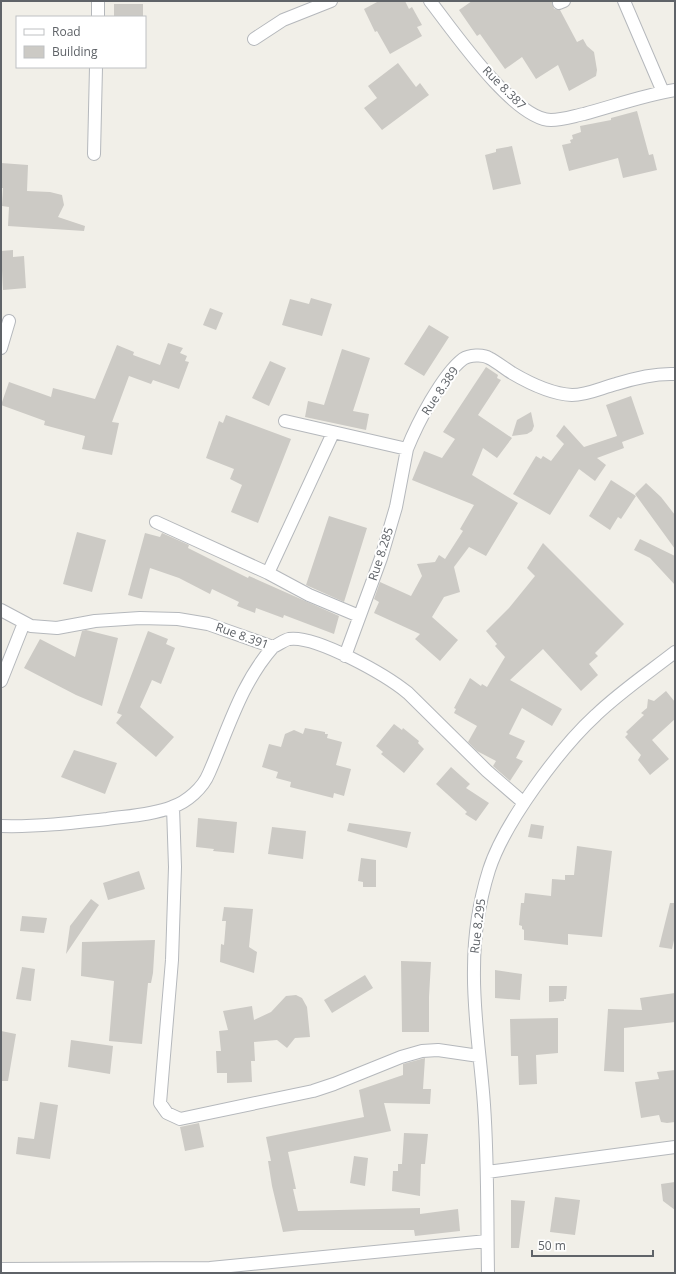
<svg xmlns="http://www.w3.org/2000/svg" width="676" height="1274" viewBox="0 0 676 1274" font-family="'Open Sans',sans-serif">
<style>
.building{fill:#cccac5}
.lines{fill:none;stroke-linecap:round;stroke-linejoin:round}
.street-casing{stroke:#b5b8bc;stroke-width:14}
.street{stroke:#fff;stroke-width:12}
.labels{text-anchor:middle;stroke-width:4;stroke-linejoin:round;paint-order:stroke}
.street-label{font-size:12px;fill:#5f6368;stroke:#fff}
</style>
<rect width="100%" height="100%" fill="#f1efe8"/>
<!-- building -->
<path class="building" d="M 379,1 L 405,1 L 409,9 L 412,7 L 422,25 L 417,27 L 422,36 L 390,54 L 377,31 L 375,32 L 364,9 Z
M 472,1 L 552,1 L 554,9 L 560,10 L 577,42 L 583,39 L 587,46 L 594,52 L 597,70 L 596,76 L 569,91 L 558,65 L 536,79 L 522,57 L 505,69 L 480,34 L 477,36 L 459,10 Z
M 114,4 L 143,4 L 143,17 L 114,17 Z
M 398,63 L 416,87 L 420,83 L 429,95 L 382,130 L 364,108 L 377,98 L 368,86 Z
M 637,111 L 649,155 L 653,154 L 657,170 L 623,178 L 618,158 L 569,171 L 562,145 L 571,143 L 570,140 L 573,139 L 572,135 L 581,132 L 580,126 L 611,120 L 611,118 Z
M 512,146 L 521,184 L 493,190 L 485,155 L 496,152 L 496,149 Z
M 1,163 L 28,165 L 27,191 L 50,192 L 62,195 L 64,205 L 58,217 L 85,226 L 84,231 L 8,226 L 9,207 L 2,206 L 3,188 L 1,188 Z
M 13,250 L 13,257 L 24,256 L 26,288 L 3,290 L 1,251 Z
M 311,298 L 332,304 L 322,336 L 282,325 L 290,299 L 309,304 Z
M 210,308 L 223,313 L 216,330 L 203,325 Z
M 429,325 L 449,337 L 424,376 L 404,364 Z
M 168,343 L 183,348 L 180,353 L 187,356 L 185,361 L 189,362 L 179,389 L 153,380 L 151,384 L 129,376 L 112,422 L 119,423 L 112,455 L 82,449 L 85,436 L 44,425 L 45,421 L 1,405 L 9,382 L 51,397 L 53,388 L 95,399 L 117,345 L 134,352 L 133,355 L 160,365 Z
M 342,349 L 370,358 L 353,411 L 369,414 L 366,430 L 305,417 L 308,401 L 324,405 Z
M 270,361 L 286,368 L 269,406 L 252,398 Z
M 486,367 L 498,375 L 497,378 L 501,380 L 478,415 L 512,438 L 497,458 L 483,448 L 472,475 L 518,503 L 486,556 L 469,547 L 454,567 L 460,592 L 444,597 L 432,617 L 458,640 L 440,661 L 415,639 L 420,634 L 374,613 L 379,602 L 374,599 L 380,582 L 411,596 L 422,576 L 417,564 L 435,562 L 439,555 L 445,559 L 463,531 L 460,529 L 474,505 L 412,480 L 424,451 L 442,458 L 455,439 L 443,432 Z
M 631,396 L 644,434 L 622,442 L 624,448 L 597,458 L 606,465 L 595,481 L 579,469 L 550,515 L 513,494 L 536,456 L 541,459 L 543,456 L 551,461 L 564,444 L 556,436 L 564,425 L 584,447 L 617,436 L 606,405 Z
M 531,412 L 534,426 L 532,431 L 527,434 L 512,436 L 517,420 Z
M 226,415 L 291,439 L 258,523 L 231,512 L 242,485 L 230,479 L 234,469 L 206,458 L 219,421 L 223,423 Z
M 611,480 L 636,496 L 621,519 L 618,517 L 610,530 L 589,516 Z
M 646,483 L 661,497 L 675,515 L 675,549 L 635,494 Z
M 329,516 L 367,528 L 344,602 L 306,585 Z
M 77,532 L 106,540 L 92,592 L 63,584 Z
M 145,533 L 160,537 L 162,533 L 189,545 L 188,548 L 248,578 L 249,576 L 339,616 L 334,634 L 284,615 L 283,618 L 256,608 L 255,613 L 237,606 L 239,602 L 212,589 L 210,594 L 179,578 L 150,568 L 142,599 L 128,595 Z
M 640,539 L 675,556 L 675,585 L 650,558 L 634,550 Z
M 543,543 L 624,624 L 595,653 L 598,656 L 589,664 L 598,675 L 581,691 L 543,649 L 510,680 L 562,709 L 552,726 L 522,708 L 509,734 L 525,741 L 516,758 L 523,761 L 510,781 L 493,766 L 496,761 L 477,751 L 468,742 L 477,726 L 454,713 L 456,709 L 454,708 L 470,678 L 481,686 L 482,684 L 487,687 L 505,657 L 495,646 L 497,644 L 486,631 L 509,608 L 535,576 L 527,568 Z
M 86,630 L 118,638 L 102,706 L 76,695 L 24,668 L 40,639 L 75,657 L 82,631 Z
M 148,631 L 168,639 L 166,644 L 175,648 L 161,684 L 152,680 L 140,707 L 174,737 L 156,757 L 116,723 L 122,715 L 117,713 Z
M 666,691 L 675,702 L 675,719 L 652,740 L 669,759 L 650,775 L 638,760 L 641,755 L 625,737 L 628,734 L 626,732 L 644,715 L 641,713 L 647,708 L 648,699 L 654,701 Z
M 394,724 L 402,730 L 403,728 L 419,741 L 418,743 L 424,749 L 404,773 L 381,754 L 383,752 L 376,746 Z
M 305,728 L 325,732 L 325,734 L 328,734 L 327,738 L 342,742 L 336,765 L 351,769 L 344,796 L 334,793 L 333,798 L 290,787 L 291,782 L 276,778 L 278,772 L 262,767 L 269,744 L 281,747 L 285,734 L 294,730 L 303,734 Z
M 74,750 L 117,763 L 105,794 L 61,777 Z
M 451,767 L 470,784 L 466,788 L 489,803 L 476,821 L 465,814 L 467,812 L 436,784 Z
M 198,818 L 237,822 L 234,853 L 213,851 L 214,849 L 196,847 Z
M 349,823 L 411,832 L 407,848 L 347,831 Z
M 531,824 L 544,826 L 542,839 L 528,837 Z
M 272,827 L 306,831 L 303,859 L 268,854 Z
M 577,846 L 612,851 L 602,937 L 568,934 L 568,945 L 524,940 L 524,930 L 522,929 L 522,926 L 519,925 L 521,903 L 524,903 L 525,893 L 551,896 L 552,879 L 565,880 L 565,875 L 574,875 Z
M 361,858 L 376,860 L 376,887 L 363,887 L 363,882 L 358,881 Z
M 139,871 L 145,889 L 108,900 L 103,883 Z
M 91,899 L 99,905 L 66,954 L 70,926 Z
M 670,903 L 675,903 L 675,936 L 672,949 L 659,947 Z
M 224,907 L 253,909 L 249,947 L 257,952 L 254,973 L 220,962 L 221,944 L 224,945 L 226,921 L 222,921 Z
M 22,916 L 47,918 L 44,933 L 20,931 Z
M 155,940 L 153,973 L 151,983 L 148,983 L 142,1044 L 109,1041 L 114,981 L 81,976 L 82,942 Z
M 401,961 L 431,962 L 429,997 L 429,1032 L 402,1032 Z
M 22,967 L 35,969 L 31,1001 L 16,999 Z
M 495,970 L 522,974 L 520,1000 L 495,998 Z
M 365,975 L 373,988 L 332,1013 L 324,1000 Z
M 549,986 L 567,986 L 566,999 L 564,999 L 564,1001 L 549,1002 Z
M 675,993 L 675,1022 L 624,1028 L 624,1072 L 604,1071 L 608,1009 L 642,1010 L 640,998 Z
M 296,995 L 302,998 L 307,1007 L 310,1037 L 295,1038 L 287,1048 L 277,1040 L 254,1042 L 255,1061 L 251,1061 L 252,1082 L 227,1083 L 227,1073 L 217,1073 L 216,1051 L 221,1051 L 219,1031 L 228,1030 L 223,1011 L 252,1006 L 254,1020 L 271,1012 L 286,996 Z
M 558,1018 L 558,1053 L 536,1055 L 537,1084 L 519,1085 L 518,1056 L 511,1056 L 510,1019 Z
M 1,1031 L 16,1034 L 8,1081 L 1,1081 Z
M 71,1040 L 113,1046 L 110,1074 L 68,1067 Z
M 425,1058 L 423,1089 L 431,1089 L 430,1104 L 384,1103 L 391,1131 L 288,1152 L 296,1189 L 293,1189 L 298,1211 L 420,1208 L 420,1214 L 458,1209 L 460,1231 L 415,1236 L 414,1230 L 300,1230 L 283,1232 L 272,1186 L 268,1161 L 271,1161 L 266,1137 L 364,1117 L 359,1090 L 403,1075 L 403,1064 Z
M 675,1070 L 675,1122 L 667,1123 L 661,1122 L 659,1115 L 641,1118 L 635,1082 L 659,1079 L 657,1072 Z
M 40,1102 L 58,1105 L 50,1159 L 16,1154 L 18,1137 L 34,1139 Z
M 199,1123 L 204,1147 L 185,1151 L 180,1127 Z
M 404,1133 L 428,1134 L 425,1164 L 421,1164 L 420,1196 L 392,1191 L 393,1171 L 398,1171 L 398,1164 L 402,1164 Z
M 354,1156 L 368,1158 L 365,1186 L 350,1183 Z
M 675,1182 L 675,1210 L 663,1201 L 661,1184 Z
M 555,1197 L 580,1200 L 575,1235 L 550,1232 Z
M 511,1200 L 525,1201 L 519,1248 L 511,1248 Z"/>
<g class="lines">
<!-- street casing -->
<g class="street-casing">
<path id="street" d="M 430,1 C 452,29 514,120 551,120 C 562,120 574,116 584,114 C 614,106 644,95 675,90
M 624,1 L 663,92
M 559,3 L 564,1
M 98,17 L 98,1
M 254,39 L 283,20 L 331,1
M 94,154 L 96,67
M 1,348 L 9,321
M 285,421 L 407,449 C 417,424 442,375 463,359 C 469,355 483,354 489,358 C 497,362 504,368 512,373 C 529,383 552,394 572,395 C 587,395 601,388 616,384 C 635,378 654,373 675,374
M 156,522 L 268,573 L 309,595 L 359,616
M 268,573 L 333,433
M 1,610 L 31,626 L 57,628 L 95,621 L 140,618 L 178,619 L 208,624 L 273,647 C 278,645 284,640 289,639 C 316,635 386,675 408,693 L 487,771 L 524,803
M 345,656 L 381,558 L 396,507 L 407,449
M 1,681 L 24,623
M 173,807 L 175,867 L 172,960 L 160,1103 L 167,1113 L 180,1119 L 313,1091 L 334,1084 L 401,1057 L 422,1051 L 438,1050 L 479,1056
M 1,826 C 36,827 72,823 107,819 C 128,816 152,815 172,807 C 187,802 203,788 209,773 C 228,730 241,683 273,647
M 487,1172 L 675,1147
M 1,1269 L 210,1268 L 487,1241
M 488,1273 C 487,1217 488,1161 484,1105 C 481,1060 473,1015 474,969 C 474,935 479,902 489,870 C 504,823 560,748 596,715 C 620,692 648,673 675,652"/>
</g>
<!-- street -->
<use href="#street" class="street"/>
</g>
<g class="labels">
<!-- street labels -->
<g class="street-label">
<text transform="translate(504 88) rotate(45)" y="4">Rue 8.387</text>
<text transform="translate(440 391) rotate(-56)" y="4">Rue 8.389</text>
<text transform="translate(381 554) rotate(-72)" y="4">Rue 8.285</text>
<text transform="translate(242 636) rotate(20)" y="4">Rue 8.391</text>
<text transform="translate(478 926) rotate(-83)" y="4">Rue 8.295</text>
</g>
</g>
<!-- border -->
<rect width="676" height="1274" fill="none" stroke="#5f6368" stroke-width="4"/>
<!-- legend -->
<rect x="16" y="16" width="130" height="52" fill="#ffffff" stroke="#bfc1c3"/>
<rect x="24" y="29" width="20" height="6" fill="#ffffff" stroke="#bfc1c3"/>
<text x="52" y="36" font-size="12" fill="#5f6368">Road</text>
<rect x="24" y="46" width="20" height="12" fill="#cccac5" stroke="#bfc1c3"/>
<text x="52" y="56" font-size="12" fill="#5f6368">Building</text>
<!-- scale -->
<path d="M532 1250v6h121v-6" fill="none" stroke="#5f6368" stroke-width="2"/>
<text x="538" y="1250" font-size="12" fill="#5f6368" stroke="#ffffff" stroke-width="3" paint-order="stroke">50 m</text>
</svg>
